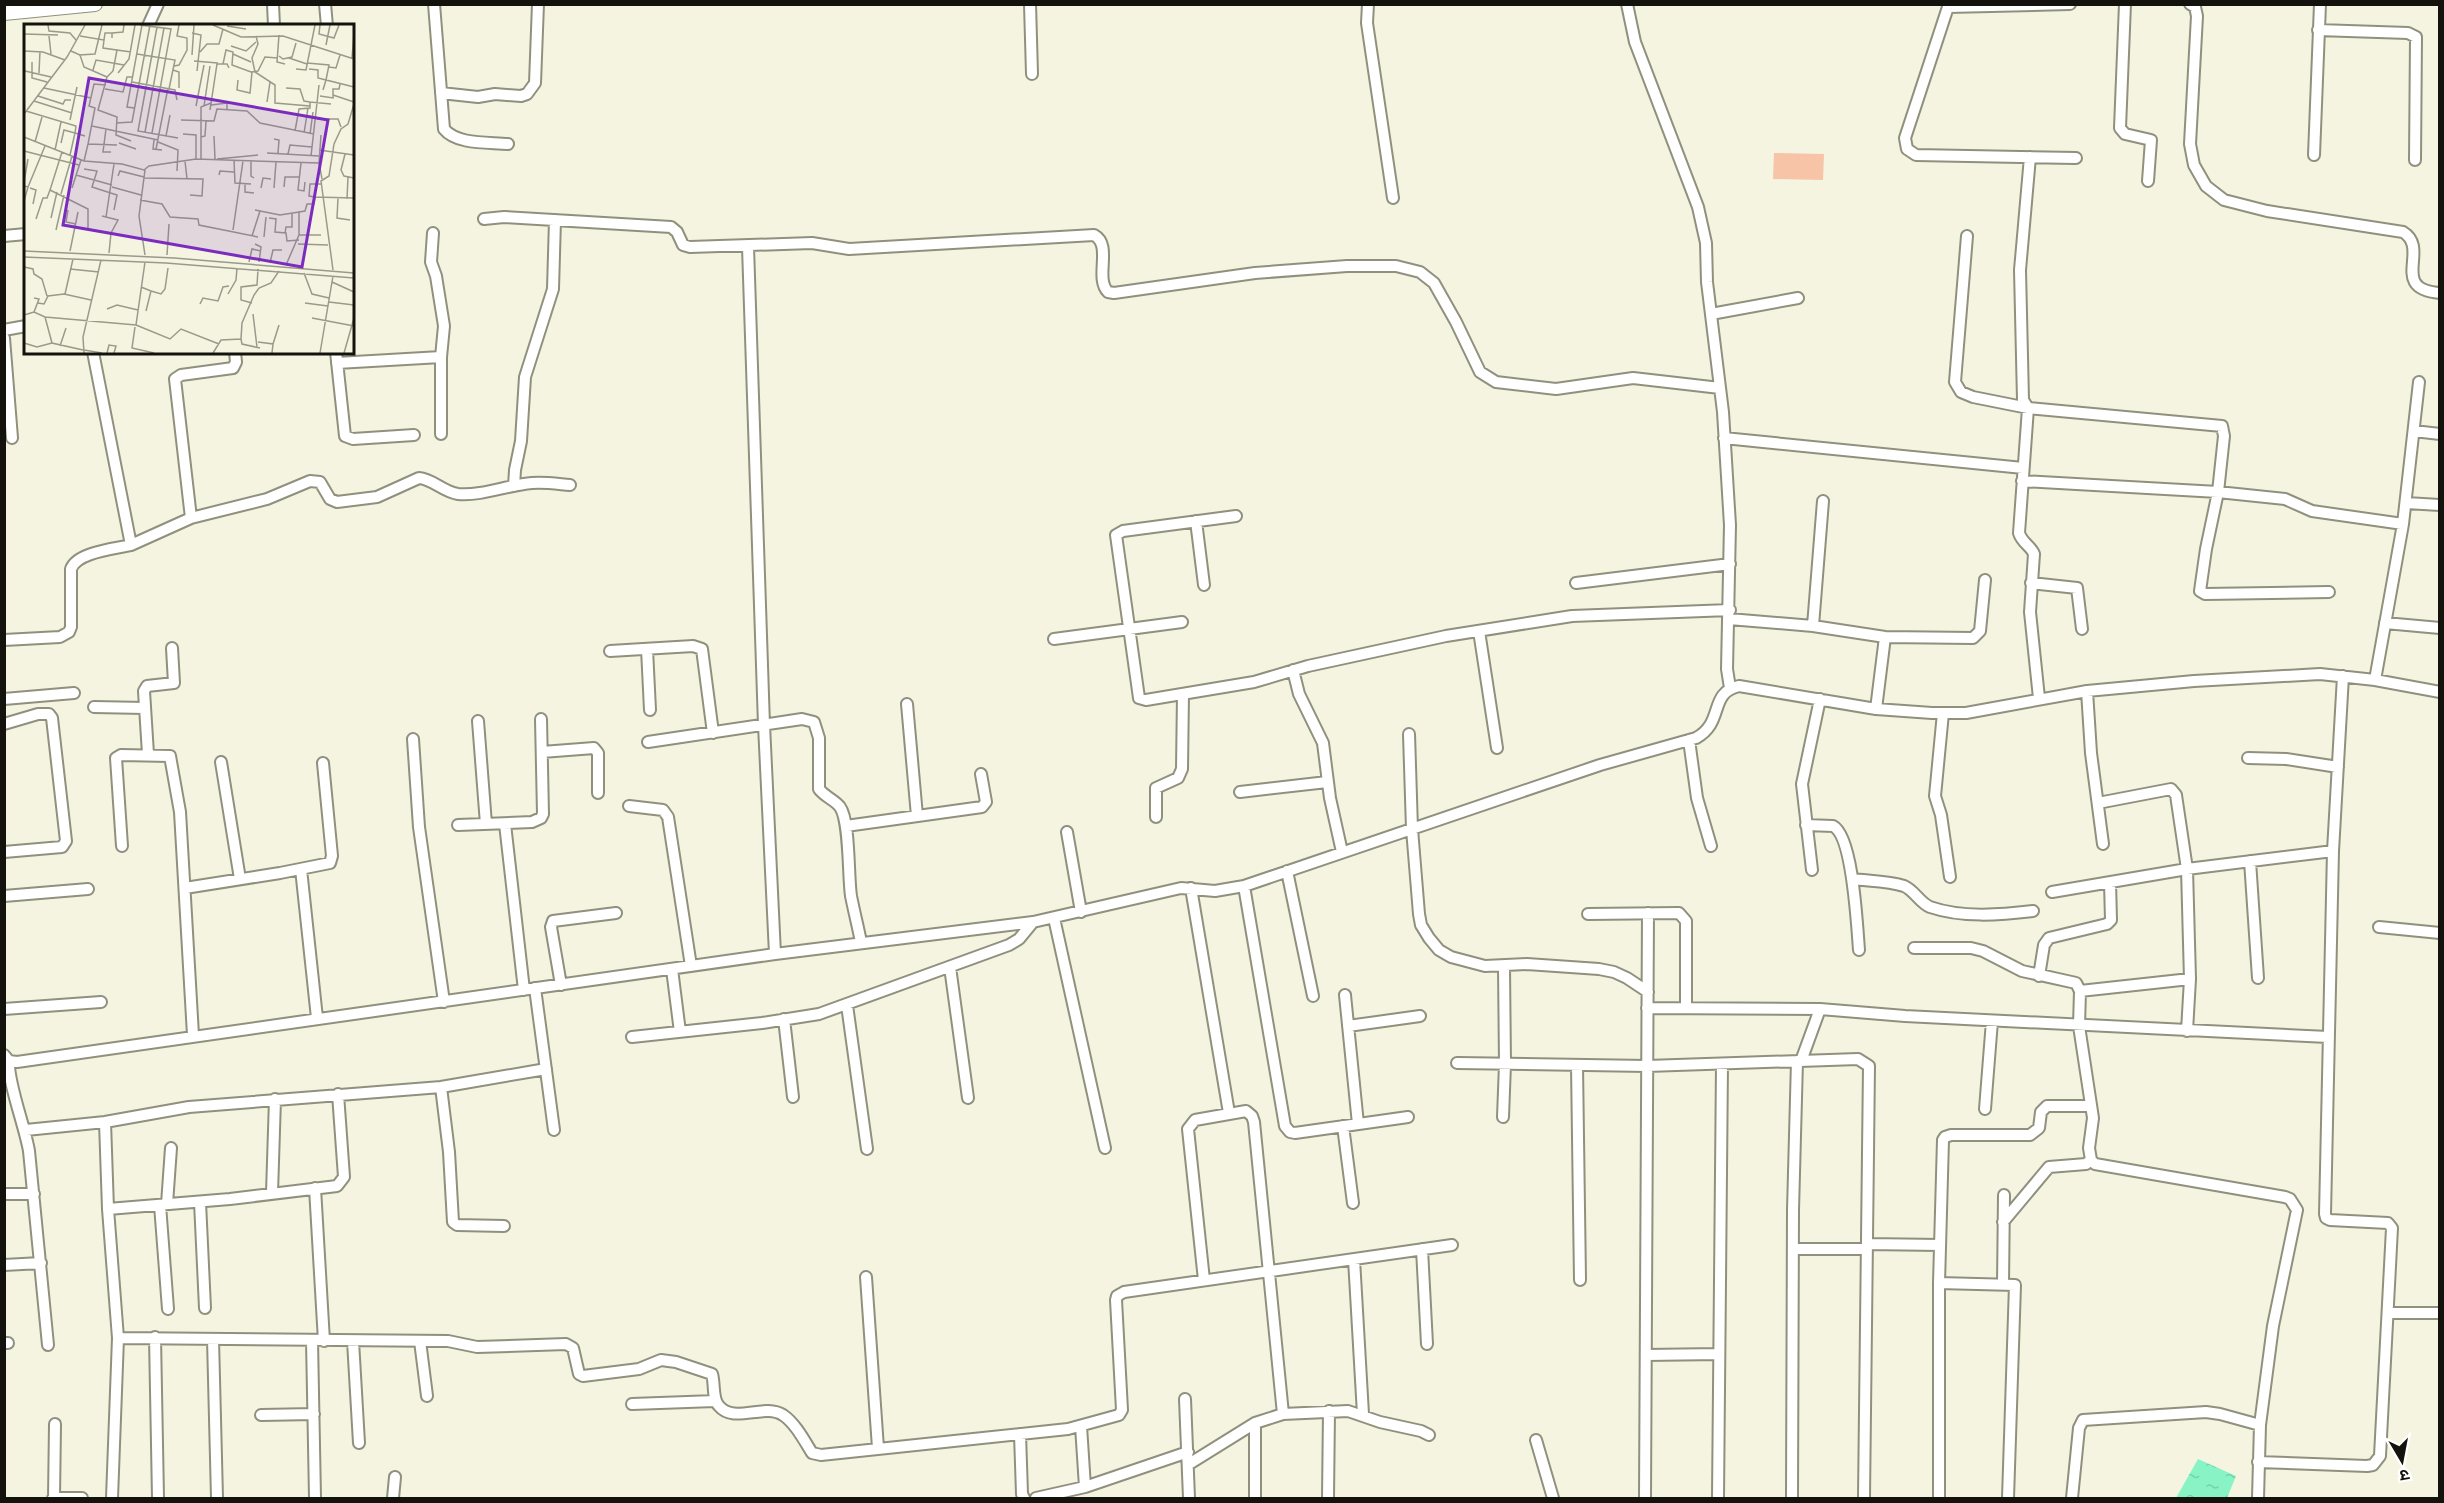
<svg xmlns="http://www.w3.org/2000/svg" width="2444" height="1503" viewBox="0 0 2444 1503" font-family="'Source Sans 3','Noto Sans Devanagari',sans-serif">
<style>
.park{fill:#f8c4a8}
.water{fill:url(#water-ripples)}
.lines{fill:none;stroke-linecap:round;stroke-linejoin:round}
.minor-casing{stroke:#90907e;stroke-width:14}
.tertiary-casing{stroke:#90907e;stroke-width:16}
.minor{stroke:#fff;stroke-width:10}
.tertiary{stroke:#fff;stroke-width:14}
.inset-road{fill:none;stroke:#9a9a8c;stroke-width:1.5}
.view{fill:#7b2cbf;fill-opacity:0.15;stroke:#7b2cbf;stroke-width:3}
.inset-edge{fill:none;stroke:#13120c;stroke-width:3}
</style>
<defs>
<pattern id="water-ripples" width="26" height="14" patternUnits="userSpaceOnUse" patternTransform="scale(1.5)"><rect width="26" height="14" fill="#88f4c6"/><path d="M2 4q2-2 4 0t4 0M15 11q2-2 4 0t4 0" fill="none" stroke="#74d0a9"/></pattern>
</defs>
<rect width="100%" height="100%" fill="#f4f4e1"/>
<!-- park -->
<path class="park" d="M 1774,153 L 1824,154 L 1823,180 L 1773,179 Z"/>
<!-- water -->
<path class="water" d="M 2198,1459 L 2236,1476 L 2227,1498 L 2176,1498 Z"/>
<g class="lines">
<!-- minor casing -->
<g class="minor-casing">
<path id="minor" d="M 273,4 L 274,26
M 325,4 L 327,26
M 434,4 L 444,129 C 457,145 489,142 508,144
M 1030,4 L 1032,74
M 1368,4 L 1367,23 L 1393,198
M 1627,4 L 1635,42 L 1698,207 L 1706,243 L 1707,282 L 1723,412 L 1730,525 L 1727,669 L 1730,688
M 1949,4 L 1948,7 L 2070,4
M 2125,4 L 2120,128 L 2125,134 L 2151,140 L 2148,181
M 2190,4 L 2195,7 L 2197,16 L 2190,144 L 2194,165 L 2206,186 L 2224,200 L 2267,211 L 2403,232 C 2431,249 2388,289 2440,293
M 1948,7 L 1905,138 L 1907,149 L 1916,155 L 2076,158
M 148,26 L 158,4
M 2318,30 L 2408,33 L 2416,37 L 2415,160
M 441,93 L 478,97 L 495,94 L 521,96 L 527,94 L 535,83 L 538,4
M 2314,155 L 2320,4
M 2030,157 L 2020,270 L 2023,400 L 2028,408 L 2019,533 C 2022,543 2031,546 2034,554 L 2030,612 L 2039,698
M 484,219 L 504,217 L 671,227 L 677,232 L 683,245 L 690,247 L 812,243 L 849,249 L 1094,235 C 1113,245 1094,278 1108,292 L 1114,293 L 1255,273 L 1347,266 L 1396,266 L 1420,272 L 1434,283 L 1456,322 L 1480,372 L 1496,382 L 1556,389 L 1633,378 L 1720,388
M 433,233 L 431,262 L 436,276 L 444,326 L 441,357 L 441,434
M 4,236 L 26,234
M 1967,236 L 1955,382 L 1961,392 L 1973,397 L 2028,408 L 2222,426 L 2224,436 L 2218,492 L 2206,549 L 2200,591 L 2205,594 L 2329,592
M 748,247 L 764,725 L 775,954
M 1711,314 L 1798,298
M 4,330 L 26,326
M 4,338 L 12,438
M 336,352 L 345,436 L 353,439 L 414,435
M 337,363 L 441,357
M 2414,431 L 2440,434
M 1724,438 L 2023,468
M 2022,481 L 2218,492 L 2285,499 L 2312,511 L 2403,524
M 514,486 L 515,470 L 521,441 L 525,377 L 553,289 L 555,220
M 2406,503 L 2440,505
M 1236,516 L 1123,531 L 1116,535 L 1139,698 L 1146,700 L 1254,682 L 1308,666 L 1446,636 L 1572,616 L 1730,610
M 191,518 L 175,379 L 181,375 L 233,368 L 236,362 L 235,352
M 1196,521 L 1204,585
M 131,545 L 191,518 L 267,499 L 310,481 L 320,482 L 330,499 L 337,502 L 377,497 L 419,478 C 433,479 443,492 458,494 C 483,496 507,485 532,483 C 545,482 558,484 570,485
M 1576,583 L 1730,564
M 2031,583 L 2077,588 L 2082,629
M 1729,619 L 1813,626 L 1885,637 L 1973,638 L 1980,631 L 1985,580
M 2385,623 L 2440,628
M 1813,626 L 1823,501
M 1479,631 L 1497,748
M 1054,639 L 1182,622
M 4,640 L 60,637 L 69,632 L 71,627 L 71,569 C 77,552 115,549 131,545 L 93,352
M 647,649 L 650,710
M 610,651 L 693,646 L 702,649 L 713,733
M 1293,670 L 1299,694 L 1323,743 L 1330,798 L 1342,852
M 2375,680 L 2403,524 L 2419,382
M 2087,691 L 2091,753 L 2103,844
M 4,699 L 74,693
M 907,704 L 917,816
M 94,707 L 145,708
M 1876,709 L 1885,637
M 1943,713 L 1935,796 L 1941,815 L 1950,877
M 478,721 L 486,824
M 4,724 L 38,714 L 49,714 L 52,718 L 66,841 L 62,847 L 4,852
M 1409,734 L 1412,829 L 1419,914 L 1421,925 L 1429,938 L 1439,950 L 1451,957 L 1485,966 L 1527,964 L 1599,969 L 1614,972 L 1627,978 L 1648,992
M 413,739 L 419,827 L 444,1002
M 1689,740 L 1697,798 L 1711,846
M 648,742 L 802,719 L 814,722 L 819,738 L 819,789 C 825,797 835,800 840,807 C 850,821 848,876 851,896 C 854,911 858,927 861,942
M 542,752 L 594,748 L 598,753 L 598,793
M 148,754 L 144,691 L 147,686 L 174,683 L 172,648
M 2248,758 L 2286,759 L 2338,767
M 221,762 L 240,879
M 1240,792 L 1327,782
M 2098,803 L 2171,789 L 2176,795 L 2187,869 L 2190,979 L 2187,1031
M 629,806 L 663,810 L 668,817 L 691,966
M 1156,817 L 1156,788 L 1178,778 L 1182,769 L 1183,694
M 505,824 L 524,990
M 458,825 L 532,822 L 541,818 L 543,814 L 541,719
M 1806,825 L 1833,826 C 1853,836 1857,926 1859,950
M 846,826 L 982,807 L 986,802 L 981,774
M 1067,832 L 1081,912
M 122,846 L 116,758 L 121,755 L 170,756 L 180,812 L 193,1035
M 2250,861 L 2258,978
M 301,869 L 317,1018
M 1812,870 L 1802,784 L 1820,699
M 1287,871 L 1313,996
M 1853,879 C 1869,881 1889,881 1904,886 C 1914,890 1920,903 1930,907 C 1962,918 2000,915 2033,911
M 1244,886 L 1285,1126 L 1290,1132 L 1295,1133 L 1408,1117
M 185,888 L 280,873 L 330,863 L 332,856 L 323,763
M 1191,888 L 1229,1113
M 2052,892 L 2187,869 L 2333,851 L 2343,676
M 4,896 L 88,889
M 1588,914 L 1679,913 L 1686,921 L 1686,1007
M 1054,918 L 1105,1148
M 2379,927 L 2440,933
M 1914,948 L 1971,948 L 1983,951 L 2022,971 L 2076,983 L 2080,991 L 2079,1026 L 2093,1118 L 2089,1148 L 2091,1160 L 2095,1164 L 2285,1197 L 2290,1199 L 2297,1210 L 2273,1326 L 2260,1425 L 2258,1498
M 950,967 L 968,1098
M 672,969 L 680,1032
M 2039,976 L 2044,945 L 2049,938 L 2107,924 L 2111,920 L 2110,882
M 561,985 L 551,927 L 553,921 L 616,913
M 535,988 L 554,1130
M 2080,991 L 2190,979
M 1345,995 L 1358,1124
M 847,1005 L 867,1149
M 1647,1008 L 1820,1009 L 1905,1016 L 2328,1037
M 4,1009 L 101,1002
M 784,1019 L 793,1097
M 1348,1026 L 1420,1016
M 632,1037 L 762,1023 L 819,1014 L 1009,945 L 1019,939 L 1033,922
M 4,1055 L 9,1061 L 17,1062 L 775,954 L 1033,922 L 1181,888 L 1215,891 L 1244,886 L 1600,765 L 1696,738 C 1725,722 1708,693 1739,686 L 1876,709 L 1932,713 L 1966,713 L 2087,691 L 2194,681 L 2320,674 L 2375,680 L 2440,692
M 9,1061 C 7,1080 25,1127 29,1151 L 48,1345
M 1801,1061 L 1820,1009
M 1457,1063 L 1647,1066 L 1858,1059 L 1869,1066 L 1864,1498
M 1577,1065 L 1580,1280
M 441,1087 L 449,1152 L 453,1222 L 457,1225 L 504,1226
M 1985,1109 L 1992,1021
M 1503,1117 L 1505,1064 L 1504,967
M 105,1122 L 108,1209 L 118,1338 L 112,1498
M 1343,1126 L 1353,1203
M 26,1130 L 105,1122 L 189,1107 L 441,1087 L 546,1069
M 315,1188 L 324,1341
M 272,1193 L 275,1099
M 4,1194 L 34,1194
M 200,1202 L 205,1308
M 167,1204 L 171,1148
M 160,1205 L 168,1309
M 108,1209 L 230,1199 L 337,1186 L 344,1177 L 338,1094
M 2003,1222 L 2049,1167 L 2086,1164 L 2091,1160
M 1867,1244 L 1940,1245
M 1422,1249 L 1427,1344
M 1793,1249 L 1867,1249
M 1354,1259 L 1363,1414
M 4,1265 L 41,1263
M 866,1277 L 878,1448
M 1939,1283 L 2015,1285 L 2008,1498
M 2003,1285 L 2004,1195
M 2389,1313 L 2440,1313
M 155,1337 L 158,1498
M 118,1338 L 448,1341 L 477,1347 L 566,1344 L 573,1348 L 579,1374 L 583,1376 L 639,1369 L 661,1360 L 676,1362 L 712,1374 C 715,1384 712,1399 719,1406 C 734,1424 764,1403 783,1415 C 795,1423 804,1440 812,1453 L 821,1455 L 1068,1429 L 1119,1415 L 1122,1410 L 1116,1300 L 1117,1296 L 1124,1292 L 1452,1245
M 213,1339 L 217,1498
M 312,1340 L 315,1498
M 353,1341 L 359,1443
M 420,1341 L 427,1396
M 4,1343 L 8,1343
M 1646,1355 L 1719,1354
M 1185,1399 L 1189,1498
M 632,1404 L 715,1401
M 1283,1414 L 1348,1411 L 1380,1422 L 1421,1431 L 1429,1435
M 261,1415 L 314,1414
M 1081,1426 L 1085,1487
M 1020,1434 L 1022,1494 L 1024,1498
M 1536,1440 L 1553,1498
M 2258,1462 L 2367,1466 L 2373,1465 L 2380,1456 L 2392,1228 L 2388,1223 L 2330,1220 L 2326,1218 L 2325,1214 L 2333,851
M 1189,1464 L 1255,1423 L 1283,1414 L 1254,1122 L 1252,1116 L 1246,1111 L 1195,1120 L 1188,1129 L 1204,1280
M 53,1498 L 82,1498
M 54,1498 L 55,1424
M 393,1498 L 395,1477
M 1036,1498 L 1085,1487 L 1188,1452
M 1255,1498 L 1255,1423
M 1328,1498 L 1329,1411
M 1645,1498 L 1648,913
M 1718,1498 L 1722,1064
M 1792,1498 L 1793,1210 L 1797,1061
M 1939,1498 L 1939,1283 L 1943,1140 L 1945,1137 L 1951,1135 L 2030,1135 L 2039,1128 L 2041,1112 L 2047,1106 L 2091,1106
M 2072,1498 L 2079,1428 L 2083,1420 L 2206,1412 L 2220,1414 L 2260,1425"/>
</g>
<!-- tertiary casing -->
<g class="tertiary-casing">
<path id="tertiary" d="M 4,13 L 95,4"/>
</g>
<!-- minor -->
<use href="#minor" class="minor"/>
<!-- tertiary -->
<use href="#tertiary" class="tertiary"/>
</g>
<!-- overview -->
<g transform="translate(24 24)">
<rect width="330" height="330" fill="#f4f4e1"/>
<path class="inset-road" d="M 24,1 L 25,7 L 46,9 L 52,16M 116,1 L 147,5 L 128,109M 189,1 L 217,13 L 259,12 L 330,35M 296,1 L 295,10 L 310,14 L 315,1M 203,2 L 222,5M 133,3 L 114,107 L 154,114M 88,9 L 99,8 L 100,1M 168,9 L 177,11 L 173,47M 0,10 L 34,11M 255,11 L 253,38 L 261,40M 25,12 L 27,30M 56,12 L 80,16 L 79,24 L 107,28M 232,12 L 234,20 L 228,34 L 231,48 L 251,61 L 251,79 L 286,82M 80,16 L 81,9 L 88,9 L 88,14M 302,21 L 306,1M 207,22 L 222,27 L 232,18M 0,27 L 19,28 L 41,36M 47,27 L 56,31 L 60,43 L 83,53 L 74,86 L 93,93 L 92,111 L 107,117M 176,28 L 183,20 L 195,20 L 199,5M 113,30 L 151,36 L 145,65M 209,30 L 227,38M 55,31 L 71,30 L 78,1M 168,31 L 170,1M 255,32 L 259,35 L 268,33 L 272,19M 265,34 L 283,40M 328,34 L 330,10M 170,37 L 194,39M 8,38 L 8,54 L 23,58M 283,39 L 305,41 L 302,56 L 294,54 L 294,46 L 285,45M 199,40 L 202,26 L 209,28 L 208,41 L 227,48 L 234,47 L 241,33 L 254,34M 150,42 L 155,41 L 163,26 L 163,14 L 153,12 L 155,1M 305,43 L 312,44 L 316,31M 272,45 L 282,46 L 291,1M 69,46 L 72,36 L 100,41M 149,46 L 155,48 L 155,64M 1,47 L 27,53M 15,49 L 16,27M 94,49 L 105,35 L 111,1M 83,53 L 89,47 L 93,26M 214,56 L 213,66 L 226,69 L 228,48M 108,58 L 151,66 L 153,76M 20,64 L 67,74M 262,64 L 276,65 L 280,77 L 286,78M 81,65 L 99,68 L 103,53 L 109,53M 299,66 L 302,56 L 330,63M 309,71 L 330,78M 14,72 L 39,80 L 41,76 L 47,76M 296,72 L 309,74 L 309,65 L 315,65 L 316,60M 10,77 L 48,89M 243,78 L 246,58M 187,81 L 203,79 L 203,85M 172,82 L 180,41M 180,82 L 186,42M 110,84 L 103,83 L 118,1M 186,86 L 193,40 L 203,40 L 205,44M 2,87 L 52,102 L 51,109 L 61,112M 0,90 L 43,33 L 61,1M 293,95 L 314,95 L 317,103M 46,96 L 53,63M 157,96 L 190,97 L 193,85 L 223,87 L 236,99 L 290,110M 92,99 L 108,98 L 126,1M 68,102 L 134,116M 82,105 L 79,128 L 87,128M 271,107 L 275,85 L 286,84 L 286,78 L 307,80M 121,108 L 140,4M 280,109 L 284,84M 159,110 L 172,111 L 172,135M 286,110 L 289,88M 142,112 L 146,91M 190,112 L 191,135M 0,113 L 60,137 L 98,140 L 120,146 L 125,142 L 172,135 L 295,139 L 298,155M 177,113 L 181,112 L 182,97M 250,115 L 255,116 L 254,129M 130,116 L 129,125 L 138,126M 11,118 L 18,93M 134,118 L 154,126 L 153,147M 37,119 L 40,106 L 51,109 L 46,131M 95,119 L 112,125M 64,120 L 71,84 L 65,82 L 70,60 L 82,61M 132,125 L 144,64M 31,126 L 37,98M 295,126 L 330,131M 0,127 L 55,141M 38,128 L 26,166 L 64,185 L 64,205 L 87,209 L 85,229M 243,129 L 295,132M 264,130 L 266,121 L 288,123M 321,130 L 317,146 L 320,152 L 330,154M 287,132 L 295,61M 193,135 L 234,131M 177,136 L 177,83 L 187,79M 210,136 L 211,159 L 227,160M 60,137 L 64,120 L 93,121M 161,137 L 163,155M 227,137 L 227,152 L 230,154M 277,139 L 274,166 L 280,167 L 281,158M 295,139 L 297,111M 60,145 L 73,147 L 68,163 L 93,171 L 90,186M 121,146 L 115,192 L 121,231M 52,151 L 88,161M 195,151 L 196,147 L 210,148M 94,152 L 96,147 L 120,153M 119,154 L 179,155 L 178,172 L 166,171M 0,158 L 4,135M 221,159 L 221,168 L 230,169M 0,162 L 4,163 L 0,177M 4,163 L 21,122M 88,163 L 117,171M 260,163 L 261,153 L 275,153M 6,164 L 12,166 L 9,180M 48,164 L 57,136M 237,164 L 239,154 L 247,155M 250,164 L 252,138M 37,170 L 48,132M 291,173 L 285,172 L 286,160 L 298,160M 314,174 L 313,194 L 326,196M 323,175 L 324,153M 116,176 L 138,180 L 146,193 L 174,195 L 175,201 L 234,213M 44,186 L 42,198 L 52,200M 231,186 L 256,191 L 275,188M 78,192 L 94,196 L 87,209M 82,193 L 90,140M 27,194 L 33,168M 245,194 L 252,195 L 251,208 L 262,209 L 263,217 L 275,216M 12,195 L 19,174 L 23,174 L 26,166M 32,206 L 40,171M 209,206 L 219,137M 261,209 L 262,203 L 268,203 L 268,189M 275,211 L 275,188 L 281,187 L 283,180 L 290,180 L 291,173 L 330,174M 228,212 L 236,187M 240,213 L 242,193M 231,220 L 237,223 L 235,238M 274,220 L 304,221M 0,227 L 150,234 L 330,249M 46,227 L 54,188M 143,231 L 145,200M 0,233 L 142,239 L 330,254M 121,238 L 112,301 L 146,315 L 157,305 L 195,320M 225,238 L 228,225 L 237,227M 246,239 L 249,226 L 258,226M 262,241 L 275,211 L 297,211M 0,243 L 9,245 L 10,250 L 18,255 L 23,272M 46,245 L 75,248M 309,246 L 297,157 L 305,152 L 310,120 L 317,105 L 324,100 L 330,80M 280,249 L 288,270 L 305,274M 308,258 L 330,268M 117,263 L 127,267 L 122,287M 127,267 L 137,270 L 141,265 L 144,244M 41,270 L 49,235M 204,270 L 212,256 L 213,244M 305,278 L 330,281M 14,279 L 20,280 L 24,272 L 40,270 L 67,276M 228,279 L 217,276 L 217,263 L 233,261 L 234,245M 281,279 L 304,282M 176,280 L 179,274 L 194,277 L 199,263 L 205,262M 83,285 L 93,281 L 114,286M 10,288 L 15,275 L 10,274M 229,290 L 233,323M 0,291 L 10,288 L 21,293 L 112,301M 21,293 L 28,319 L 59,326M 288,294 L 330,302M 111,303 L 108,324 L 130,329M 217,315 L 218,320 L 236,324M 234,318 L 249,320 L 248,329M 0,319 L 13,323 L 28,319M 249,320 L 255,301M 36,322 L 42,304M 60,326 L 78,329M 60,329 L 59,313 L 77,236M 83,329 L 85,321 L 92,322 L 90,329M 189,329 L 197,316 L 217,315 L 218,299 L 230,271 L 235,264 L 247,259 L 255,247M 296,329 L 309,252M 320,329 L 330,294"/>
<path class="view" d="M 65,54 L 304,96 L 278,243 L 39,201 Z"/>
<rect width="330" height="330" class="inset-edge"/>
</g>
<!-- border -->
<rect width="2444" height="1503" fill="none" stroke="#13120c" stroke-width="12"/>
<!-- north arrow -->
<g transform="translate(2402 1461) rotate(170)" stroke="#ffffff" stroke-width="4.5" paint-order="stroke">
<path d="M0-4.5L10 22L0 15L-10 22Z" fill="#13120c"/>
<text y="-9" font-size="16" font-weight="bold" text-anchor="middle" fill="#13120c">उ</text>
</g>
</svg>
